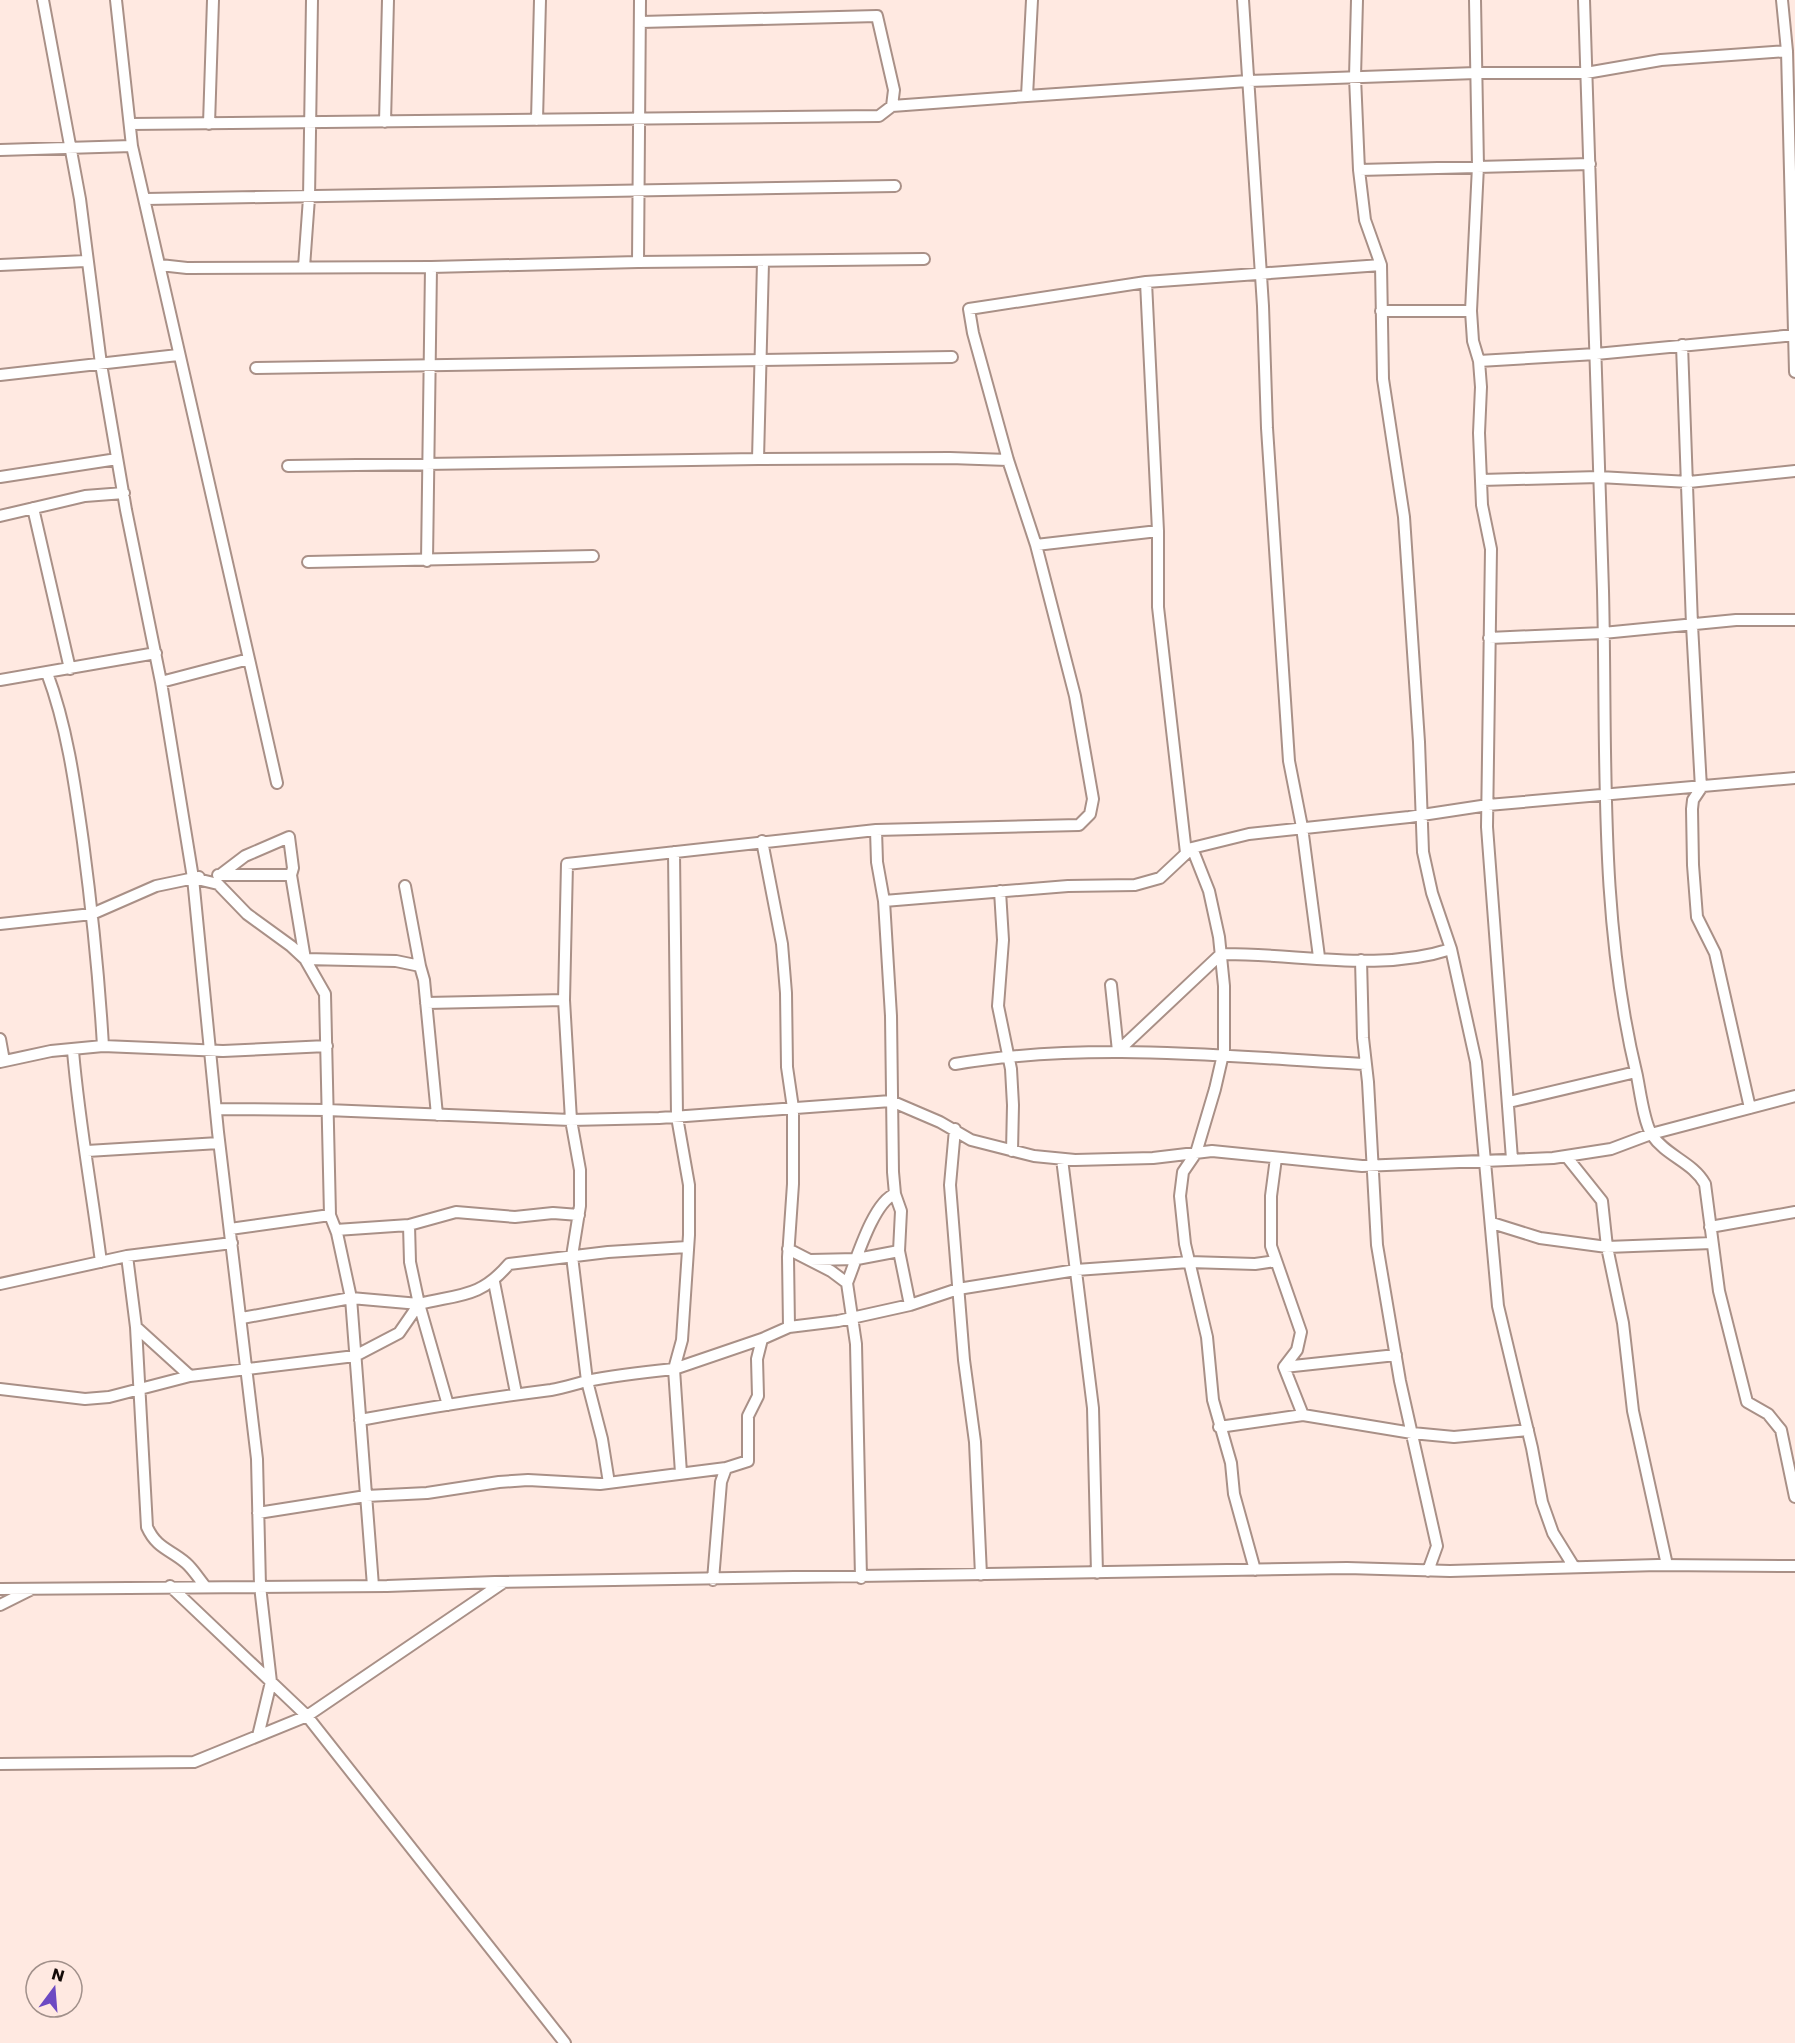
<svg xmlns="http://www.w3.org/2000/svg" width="1795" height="2043" viewBox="0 0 1795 2043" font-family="Poppins,sans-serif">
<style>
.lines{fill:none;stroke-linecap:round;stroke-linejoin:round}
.minor-casing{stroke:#a99087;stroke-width:14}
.minor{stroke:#fff;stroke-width:10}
</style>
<rect width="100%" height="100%" fill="#ffe9e1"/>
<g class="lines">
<!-- minor casing -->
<g class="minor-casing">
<path id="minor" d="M 43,0 L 80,199 L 101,364 L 126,510 L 161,682 L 193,878 L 218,1132 L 257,1459 L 260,1586 L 271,1682 L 258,1736
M 116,0 L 132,146 L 249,659 L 161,682
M 1243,0 L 1263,306 L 1267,428 L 1289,761 L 1302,827 L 1319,957
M 1357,0 L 1355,77 L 1359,170 L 1365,220 L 1381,265 L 1383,379 L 1404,517 L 1419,742 L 1423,852 L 1432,893 L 1451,949 L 1476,1062 L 1498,1306 L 1532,1448 L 1542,1502 L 1553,1533 L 1574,1567
M 1475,0 L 1478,166 L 1471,311 L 1473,341 L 1479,361 L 1481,387 L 1479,433 L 1482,505 L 1491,549 L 1487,827 L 1512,1159
M 1584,0 C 1591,197 1597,394 1603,591 C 1607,753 1598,917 1637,1076 C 1640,1091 1644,1123 1652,1135 C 1666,1156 1693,1162 1705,1184 L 1719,1291 L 1747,1402 L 1768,1414 L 1781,1430 L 1795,1497
M 1782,0 L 1787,51 L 1795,372
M 1027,96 L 1248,81 L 1476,73 L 1586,73 L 1661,60 L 1787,51
M 892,106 L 1027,96 L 1032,0
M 537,120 L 540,0
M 385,122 L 388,0
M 130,124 L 879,116 L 892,106 L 894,90 L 877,16 L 641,22
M 209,124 L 213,0
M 0,150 L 132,146
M 1359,170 L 1590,164
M 146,199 L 895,186
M 638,262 L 640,0
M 0,265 L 86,261
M 160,265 L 187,268 L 431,267 L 638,262 L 924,259
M 304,267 L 309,198 L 312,0
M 1146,282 L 1158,531 L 1158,607 L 1186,853
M 1381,311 L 1471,311
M 1682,345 L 1692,625 L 1701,788 L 1693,800 L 1692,809 L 1693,865 L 1697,917 L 1715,953 L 1750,1108
M 1479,361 L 1596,354 L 1795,335
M 256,368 L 952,357
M 0,375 L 178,355
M 758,459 L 763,262
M 288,466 L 758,459 L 950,458 L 1008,460
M 0,477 L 117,459
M 1481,480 L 1599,477 L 1689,482 L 1795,471
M 33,508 L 70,669
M 0,516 L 85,496 L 124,493
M 1036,545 L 1158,531
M 427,561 L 431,267
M 308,562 L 593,556
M 1489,638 L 1603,633 L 1736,620 L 1795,620
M 249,659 L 277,783
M 47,673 C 67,726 75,785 83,842 C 92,910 99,978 103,1046
M 0,680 L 156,653
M 876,830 L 877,862 L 884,901 L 891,1016 L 893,1172 L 895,1194 L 901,1211 L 899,1251 L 910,1305
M 1192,848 L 1209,891 L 1219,937 L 1224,986 L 1224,1050 L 1215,1089 L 1196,1153 L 1183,1172 L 1180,1196 L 1185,1244 L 1207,1337 L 1213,1400 L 1231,1463 L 1234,1494 L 1255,1570
M 218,875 L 291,875
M 220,875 L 245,856 L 289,837 L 293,868 L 291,875 L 305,959 L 396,961 L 420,966 L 424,980 L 437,1115
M 193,878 L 218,884 L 247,914 L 291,946 L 305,959 L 325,994 L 330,1215 L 337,1233 L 351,1298 L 373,1586
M 405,886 L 420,966
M 1000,891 L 1003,940 L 998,1006 L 1011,1069 L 1013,1105 L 1012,1151
M 884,901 L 1068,886 L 1135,885 L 1160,878 L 1192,848 L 1249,834 L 1409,817 L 1488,805 L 1795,778
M 0,924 L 92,914 L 156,886 L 199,877
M 1361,960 L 1363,1038 L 1368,1082 L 1377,1245 L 1400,1381 L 1437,1546 L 1428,1571
M 1111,985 L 1118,1051
M 426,1003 L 564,1000
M 0,1039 L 4,1061
M 73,1051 C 79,1122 92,1191 101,1262
M 1118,1051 L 1221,954 C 1297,953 1377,973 1451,949
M 0,1062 L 51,1051 L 103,1046 L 223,1051 L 327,1046
M 955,1064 C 1091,1041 1229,1057 1366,1064
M 1509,1102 L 1636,1072
M 216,1109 L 327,1110 L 571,1120 L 659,1118 L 891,1101 L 940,1122 L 971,1140 L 1034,1156 L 1075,1160 L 1153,1158 L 1212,1151 L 1362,1166 L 1553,1158 L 1611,1149 L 1651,1134 L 1795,1096
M 955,1129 L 950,1185 L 964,1360 L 975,1442 L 981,1575
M 87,1151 L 219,1143
M 1566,1156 L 1602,1201 L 1607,1247 L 1623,1323 L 1633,1411 L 1667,1565
M 1276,1158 L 1271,1196 L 1271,1246 L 1301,1332 L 1297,1350 L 1284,1367
M 1062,1159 L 1093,1408 L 1097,1573
M 1492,1223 L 1540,1238 L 1607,1247 L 1712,1243
M 1710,1227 L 1795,1212
M 230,1229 L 330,1215
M 336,1230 L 409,1225 L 456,1212 L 515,1217 L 553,1213 L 579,1215
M 788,1249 L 831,1271 L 847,1283 L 856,1344 L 861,1578
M 127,1256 L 136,1327 L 147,1527 C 157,1549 170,1549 186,1563 C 193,1569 199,1579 205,1586
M 810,1260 L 857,1259 L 899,1251
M 494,1282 L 516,1393
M 847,1283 C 856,1261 873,1202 895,1194
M 0,1284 L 127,1256 L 232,1243
M 419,1304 L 448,1405
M 242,1318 L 351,1298 L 419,1304 L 410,1262 L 409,1225
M 136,1327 L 190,1376
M 789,1327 L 838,1321 L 910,1305 L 958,1289 L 1076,1270 L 1189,1262 L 1255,1264 L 1276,1261
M 0,1389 L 85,1399 L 109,1397 L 190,1376 L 355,1356 L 399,1333 L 419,1304 C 460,1294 480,1298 509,1264 L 608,1252 L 687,1247
M 1303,1415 L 1284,1367 L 1396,1355
M 360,1420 C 424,1408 488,1398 551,1390 C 563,1388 575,1384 587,1381 C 616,1375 645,1372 674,1369 L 682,1340 L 689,1235 L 689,1185 L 677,1117 L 674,852
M 1219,1427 L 1303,1415 L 1412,1433 L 1454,1437 L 1528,1430
M 681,1473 L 674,1369 L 762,1339
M 609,1483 L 602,1439 L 587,1381 L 572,1256 L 580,1206 L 580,1170 L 571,1120 L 564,1000 L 567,864 L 876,830 L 1079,825 L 1090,814 L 1093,799 L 1075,696 L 1036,545 L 1008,460 L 973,333 L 969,309 L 1146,282 L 1381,265
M 258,1513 L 366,1496 L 427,1493 L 499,1482 L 528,1480 L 600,1484 L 726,1468 L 748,1461 L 748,1416 L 758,1396 L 757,1359 L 762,1339 L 789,1327 L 788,1257 L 793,1184 L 793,1108 L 787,1067 L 786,993 L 782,944 L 762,841
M 713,1580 L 721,1482 L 726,1468
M 170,1586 L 307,1716 L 565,2043
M 0,1589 L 387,1586 L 495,1582 L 1347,1568 L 1450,1571 L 1658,1565 L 1795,1566
M 0,1605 L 30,1590
M 0,1764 L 194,1762 L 307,1716 L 504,1582"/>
</g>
<!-- minor -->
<use href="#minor" class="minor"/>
</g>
<!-- north arrow -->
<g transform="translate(54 1989) rotate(16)"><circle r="28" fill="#ffe9e1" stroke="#a1908a" stroke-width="1.5"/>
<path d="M0-4.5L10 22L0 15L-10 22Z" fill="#6c4ac3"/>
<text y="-9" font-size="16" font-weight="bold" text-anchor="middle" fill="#140b08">N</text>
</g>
</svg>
